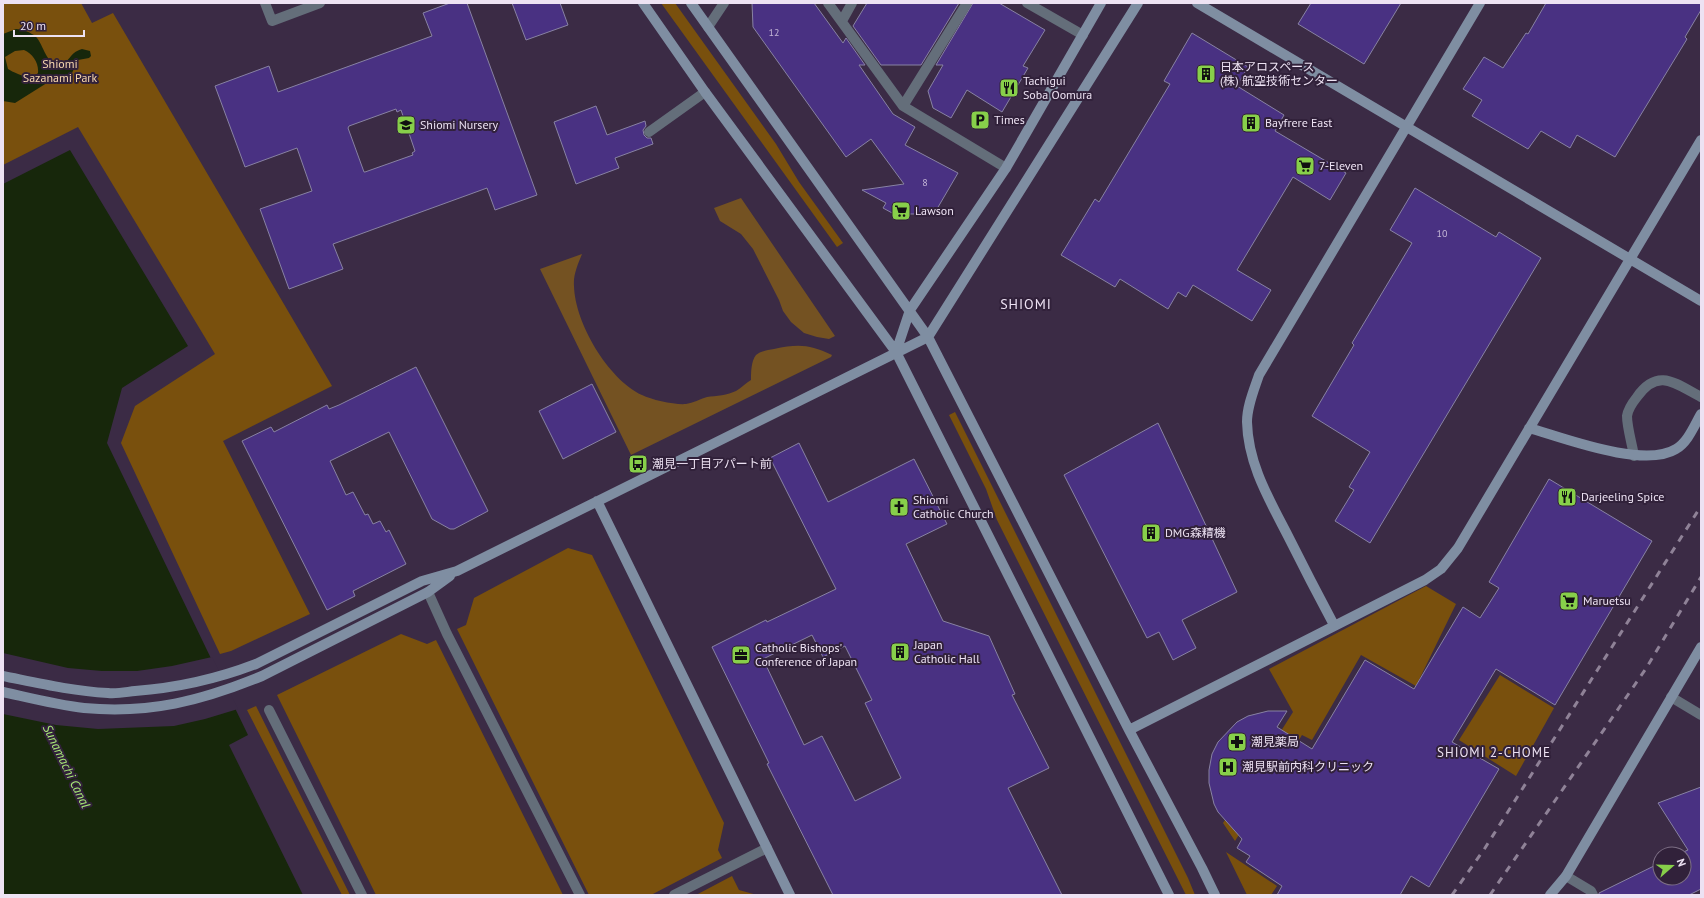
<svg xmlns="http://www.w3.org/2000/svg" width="1704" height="898" viewBox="0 0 1704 898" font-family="'PT Sans','Noto Sans JP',sans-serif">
	<rect width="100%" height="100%" fill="#3b2b45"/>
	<!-- green -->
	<path fill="#79500d" d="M3 3H81L92 23 113 13 332 386 223 441 310 614 231 651 220 654 121 443 135 406 215 354 78 127 3 165Z
		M661 3H675L776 144 799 182 843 243 837 247Z
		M955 412 1188 878 1195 895H1186L997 520 986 489 949 415Z
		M568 548 592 555 724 823 718 850 722 858 651 895H589L457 629 466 625 474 598Z
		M1426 586 1456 604 1416 686 1361 655 1312 740 1302 735 1235 841 1223 823 1293 712 1269 669Z
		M401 634 427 644 436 640 563 895H376L277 695Z
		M1500 675 1554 708 1516 776 1459 740Z
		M256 706 350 895H342L247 710Z
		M1226 852 1277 886 1271 895H1247Z
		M732 876 739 890 757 895H696Z"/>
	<!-- forest -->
	<path fill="#745222" d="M741 198 835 336 829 339 817 337 804 333 791 322 783 311 779 300 753 249 741 234 720 221 714 208Z
		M582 254C578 264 573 275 574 286 575 323 608 379 642 395 652 400 675 405 686 404 693 403 700 399 707 397 716 396 728 395 736 391 741 388 746 383 751 380 751 373 751 361 756 355 761 351 768 350 774 349 798 344 809 344 832 355L831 357 631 455 540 269Z"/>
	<!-- water -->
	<path fill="#17270b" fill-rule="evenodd" d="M16 29C22 29 29 32 34 35 45 43 45 71 65 62 69 60 70 56 74 53 76 51 79 50 82 49L90 51 91 56 89 58 78 60 72 73 66 78 60 81H50L15 103 3 101V34ZM24 50C33 54 39 63 38 73 38 73 33 77 33 77 29 79 12 72 8 69L5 57 15 51Z
		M70 150 188 346 122 388 107 443 248 735 229 745 303 895H3V184Z"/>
	<!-- pier -->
	<path fill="#3b2b45" d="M3 653 68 668 102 671H137L172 666 212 657 238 709 205 719 174 726 98 729 56 725 3 714Z"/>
	<!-- building -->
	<path fill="#493182" stroke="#8882a3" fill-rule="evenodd" d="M450 3H467L537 195 495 210 487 188 333 244 343 269 289 289 260 209 312 191 297 148 245 167 215 86 269 66 278 92 432 36 423 13ZM396 109 397 112 401 110 415 151 412 153 413 155 365 172H364L348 128 349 126Z
		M512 3H560L568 25 526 40Z
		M752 3H814L843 43 846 38 865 65H859L893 114 915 127 905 145 958 173 934 214H894L883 208 886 203 862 190 904 184 871 139 846 157 753 27Z
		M867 3H959L921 65H881L853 26Z
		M973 3H999L1045 30 1023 66 1028 68 1002 112 967 90 951 118 933 108 928 91 943 65H936Z
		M1311 3H1401L1364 64 1298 24Z
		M1546 3H1701V10L1685 37 1687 39 1615 157 1577 135 1570 148 1541 131 1528 149 1472 116 1482 100 1463 89 1484 57 1503 68 1526 33 1528 34Z
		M1192 33 1248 67 1237 86 1284 115 1275 131 1346 173 1330 200 1293 177 1237 270 1271 290 1252 321 1193 285 1186 297 1178 292 1168 309 1120 279 1115 287 1061 255 1095 199 1099 202 1170 84 1164 81Z
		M596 106 607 135 645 121 646 126 643 130 644 135 647 138H651L653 144 615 158 619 168 576 184 554 122Z
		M1415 188 1496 237 1499 232 1541 258 1370 543 1335 521 1354 490 1349 487 1370 452 1312 416 1354 345 1352 343 1412 243 1390 230Z
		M416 367 488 511 454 529H450L432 519 389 432 330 461 346 495 353 492 365 515 368 514 373 524 380 521 386 532 389 530 406 564 353 591 355 596 327 610 242 441 271 427 274 432 327 405 329 409 339 405Z
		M592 384 616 432 563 459 539 411Z
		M1158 423 1237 592 1182 620 1196 648 1173 660 1159 632 1147 638 1064 475Z
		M799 443 828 502 914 459 947 524 906 544 943 621 989 636 1015 694 1012 695 1049 768 1008 788 1062 895H833L767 764 769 763 712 647 766 620 767 622 836 589 770 458ZM812 635 823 657 845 646 872 700 865 703 901 778 855 801 822 736 804 745 763 659Z
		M1549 479 1652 541 1555 705 1496 669 1452 742 1499 769 1429 887 1411 876 1400 895H1277L1282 886 1246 862 1250 856 1237 848 1242 839 1218 812 1214 804 1209 783V770L1212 754 1218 742 1237 722 1248 716 1268 711H1287L1277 727 1312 749 1365 660 1414 689 1463 607 1480 618 1499 588 1489 582Z
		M1701 787V889L1689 895H1599V893L1660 863V878H1684V854H1679L1688 850 1658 803Z"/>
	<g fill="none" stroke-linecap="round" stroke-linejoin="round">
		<!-- lane -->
		<path stroke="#646e7a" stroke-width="10" d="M265 3 272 21 320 3
			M649 132 705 92
			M1634 456C1632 444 1627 427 1627 416 1628 409 1633 402 1637 397 1658 367 1676 384 1701 397
			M428 592 447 634 580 895
			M1671 697 1701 715
			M269 710 362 895
			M1566 876 1591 891 1593 895
			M674 895 767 848"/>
		<!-- street -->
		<path stroke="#646e7a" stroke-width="10" d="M828 3 903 106 1006 168
			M1027 3 1083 35
			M842 21 852 3
			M708 27 724 3
			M903 106 967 3"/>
		<!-- secondary -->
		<path stroke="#7f8ea2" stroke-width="10" d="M643 3 705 92 896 352 1169 895
			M691 3 928 337 1129 730 1202 868 1215 895
			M1197 3 1701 301
			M896 352 910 310 1006 168 1101 3
			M1529 428C1564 438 1644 469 1676 449 1688 442 1694 426 1701 414
			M597 501 790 895
			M1334 625C1318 595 1303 566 1288 536 1269 499 1248 464 1247 422 1247 406 1254 390 1259 375L1480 3
			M3 676C38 683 72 691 108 693 117 694 126 692 135 691 177 688 217 679 256 664L422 581 457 571 928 337 1138 3
			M3 692C30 698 57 705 84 708 150 714 201 701 262 676L428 592 450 576
			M1129 730 1425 580 1441 569 1458 548 1701 140
			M1550 895 1566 876 1701 647"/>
		<!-- rail -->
		<path stroke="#8f8297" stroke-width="3" stroke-dasharray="7 7" stroke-linecap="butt" d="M1452 895 1485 848 1701 506
			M1490 895 1645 670 1701 577"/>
	</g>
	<!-- icons -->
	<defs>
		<symbol id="building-square" viewBox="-11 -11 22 22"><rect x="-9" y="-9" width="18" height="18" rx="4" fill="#87cf4a" stroke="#31213a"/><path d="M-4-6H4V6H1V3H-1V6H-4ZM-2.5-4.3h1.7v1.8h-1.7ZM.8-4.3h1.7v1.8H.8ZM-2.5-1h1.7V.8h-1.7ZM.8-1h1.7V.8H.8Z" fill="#111"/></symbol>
		<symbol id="restaurant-square" viewBox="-11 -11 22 22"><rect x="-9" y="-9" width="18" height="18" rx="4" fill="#87cf4a" stroke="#31213a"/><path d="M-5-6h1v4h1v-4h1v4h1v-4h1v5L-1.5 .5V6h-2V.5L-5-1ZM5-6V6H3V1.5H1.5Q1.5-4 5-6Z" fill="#111"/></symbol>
		<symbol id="parking-square" viewBox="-11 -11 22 22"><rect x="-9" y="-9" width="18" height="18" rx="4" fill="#87cf4a" stroke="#31213a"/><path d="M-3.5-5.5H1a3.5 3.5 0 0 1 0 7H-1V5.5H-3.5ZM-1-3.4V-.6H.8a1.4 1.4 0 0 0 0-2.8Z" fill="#111"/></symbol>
		<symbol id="school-square" viewBox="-11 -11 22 22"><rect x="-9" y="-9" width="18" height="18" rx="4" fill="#87cf4a" stroke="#31213a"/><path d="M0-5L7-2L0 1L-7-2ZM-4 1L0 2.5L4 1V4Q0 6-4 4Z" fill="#111"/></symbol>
		<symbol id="supermarket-square" viewBox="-11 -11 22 22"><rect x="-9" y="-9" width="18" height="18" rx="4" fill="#87cf4a" stroke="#31213a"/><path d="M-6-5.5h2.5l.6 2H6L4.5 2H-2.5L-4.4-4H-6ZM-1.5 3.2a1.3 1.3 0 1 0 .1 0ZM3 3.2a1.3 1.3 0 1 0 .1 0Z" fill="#111"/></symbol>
		<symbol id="bus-square" viewBox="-11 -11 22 22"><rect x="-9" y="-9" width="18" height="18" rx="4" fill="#87cf4a" stroke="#31213a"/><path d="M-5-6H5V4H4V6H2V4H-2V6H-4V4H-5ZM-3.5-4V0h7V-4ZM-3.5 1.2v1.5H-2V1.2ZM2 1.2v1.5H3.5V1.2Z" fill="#111"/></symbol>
		<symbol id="church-square" viewBox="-11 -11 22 22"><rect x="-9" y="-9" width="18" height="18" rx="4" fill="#87cf4a" stroke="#31213a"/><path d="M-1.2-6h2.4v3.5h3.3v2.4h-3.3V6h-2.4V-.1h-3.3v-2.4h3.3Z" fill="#111"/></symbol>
		<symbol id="office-square" viewBox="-11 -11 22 22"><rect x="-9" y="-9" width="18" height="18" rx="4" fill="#87cf4a" stroke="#31213a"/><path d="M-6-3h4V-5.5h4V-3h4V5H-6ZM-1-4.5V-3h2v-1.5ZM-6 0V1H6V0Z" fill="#111"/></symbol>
		<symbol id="pharmacy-square" viewBox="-11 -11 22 22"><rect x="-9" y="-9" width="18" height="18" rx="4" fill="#87cf4a" stroke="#31213a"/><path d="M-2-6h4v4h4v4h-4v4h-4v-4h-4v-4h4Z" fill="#111"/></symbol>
		<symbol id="hospital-square" viewBox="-11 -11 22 22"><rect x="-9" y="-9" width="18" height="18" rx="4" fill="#87cf4a" stroke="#31213a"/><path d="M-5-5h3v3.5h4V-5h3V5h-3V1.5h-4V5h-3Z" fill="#111"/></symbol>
	</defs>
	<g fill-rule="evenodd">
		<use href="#building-square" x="1195" y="63" width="22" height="22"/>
		<use href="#restaurant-square" x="998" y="77" width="22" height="22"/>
		<use href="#parking-square" x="969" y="109" width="22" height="22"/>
		<use href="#building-square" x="1240" y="112" width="22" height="22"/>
		<use href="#school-square" x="395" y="114" width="22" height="22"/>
		<use href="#supermarket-square" x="1294" y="155" width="22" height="22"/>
		<use href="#supermarket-square" x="890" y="200" width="22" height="22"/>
		<use href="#bus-square" x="627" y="453" width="22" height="22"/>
		<use href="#restaurant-square" x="1556" y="486" width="22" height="22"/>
		<use href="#church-square" x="888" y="496" width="22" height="22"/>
		<use href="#building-square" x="1140" y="522" width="22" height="22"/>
		<use href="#supermarket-square" x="1558" y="590" width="22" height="22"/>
		<use href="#building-square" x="889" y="641" width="22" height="22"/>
		<use href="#office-square" x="730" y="644" width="22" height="22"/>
		<use href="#pharmacy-square" x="1226" y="731" width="22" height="22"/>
		<use href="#hospital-square" x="1217" y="756" width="22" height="22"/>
	</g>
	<g text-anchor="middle" stroke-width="4" stroke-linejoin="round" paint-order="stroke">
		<!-- number labels -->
		<g font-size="10" fill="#c4b6d7">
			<text x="774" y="36">12</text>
			<text x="925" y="186">8</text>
			<text x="1442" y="237">10</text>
		</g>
		<!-- park labels -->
		<g font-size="12" fill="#f7d7ae" stroke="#31213a">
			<text x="60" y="68">Shiomi<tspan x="60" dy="14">Sazanami Park</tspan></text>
		</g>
		<!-- poi labels -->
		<g font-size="12" fill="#ede2f3" stroke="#31213a" text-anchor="start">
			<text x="1220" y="71">日本アロスペース<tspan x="1220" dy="14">(株) 航空技術センター</tspan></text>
			<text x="1023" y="85">Tachigui<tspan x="1023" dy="14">Soba Oomura</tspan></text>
			<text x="994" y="124">Times</text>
			<text x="1265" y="127">Bayfrere East</text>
			<text x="420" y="129">Shiomi Nursery</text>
			<text x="1319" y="170">7-Eleven</text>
			<text x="915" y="215">Lawson</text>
			<text x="652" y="468">潮見一丁目アパート前</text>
			<text x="1581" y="501">Darjeeling Spice</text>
			<text x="913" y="504">Shiomi<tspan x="913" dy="14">Catholic Church</tspan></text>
			<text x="1165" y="537">DMG森精機</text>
			<text x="1583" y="605">Maruetsu</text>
			<text x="914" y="649">Japan<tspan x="914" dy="14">Catholic Hall</tspan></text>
			<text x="755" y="652">Catholic Bishops'<tspan x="755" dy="14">Conference of Japan</tspan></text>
			<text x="1251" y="746">潮見薬局</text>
			<text x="1242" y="771">潮見駅前内科クリニック</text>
		</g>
		<!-- neighbourhood labels -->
		<g font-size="13" letter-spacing="1" fill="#ede2f3" stroke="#31213a">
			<text x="1494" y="757">SHIOMI 2-CHOME</text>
		</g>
		<!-- water labels -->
		<g font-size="13" font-style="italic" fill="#a7e876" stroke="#31213a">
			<text transform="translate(67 766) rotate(64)" y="5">Sunamachi Canal</text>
		</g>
		<!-- quarter labels -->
		<g font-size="14" letter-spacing="1" fill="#ede2f3" stroke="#31213a">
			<text x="1026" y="309">SHIOMI</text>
		</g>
	</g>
	<!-- border -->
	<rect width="1704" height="898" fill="none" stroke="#ede2f3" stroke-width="8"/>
	<!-- north arrow -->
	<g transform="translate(1672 866) rotate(70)"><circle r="19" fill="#31213a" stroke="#7c6e84"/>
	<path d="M0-3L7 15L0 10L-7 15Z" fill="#87cf4a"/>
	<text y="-6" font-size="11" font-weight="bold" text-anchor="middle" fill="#ede2f3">N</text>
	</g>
	<!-- scale -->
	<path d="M14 30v6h70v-6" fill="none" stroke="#ede2f3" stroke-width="2"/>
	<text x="20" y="30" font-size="12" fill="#ede2f3" stroke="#31213a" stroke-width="3" paint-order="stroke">20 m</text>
</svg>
